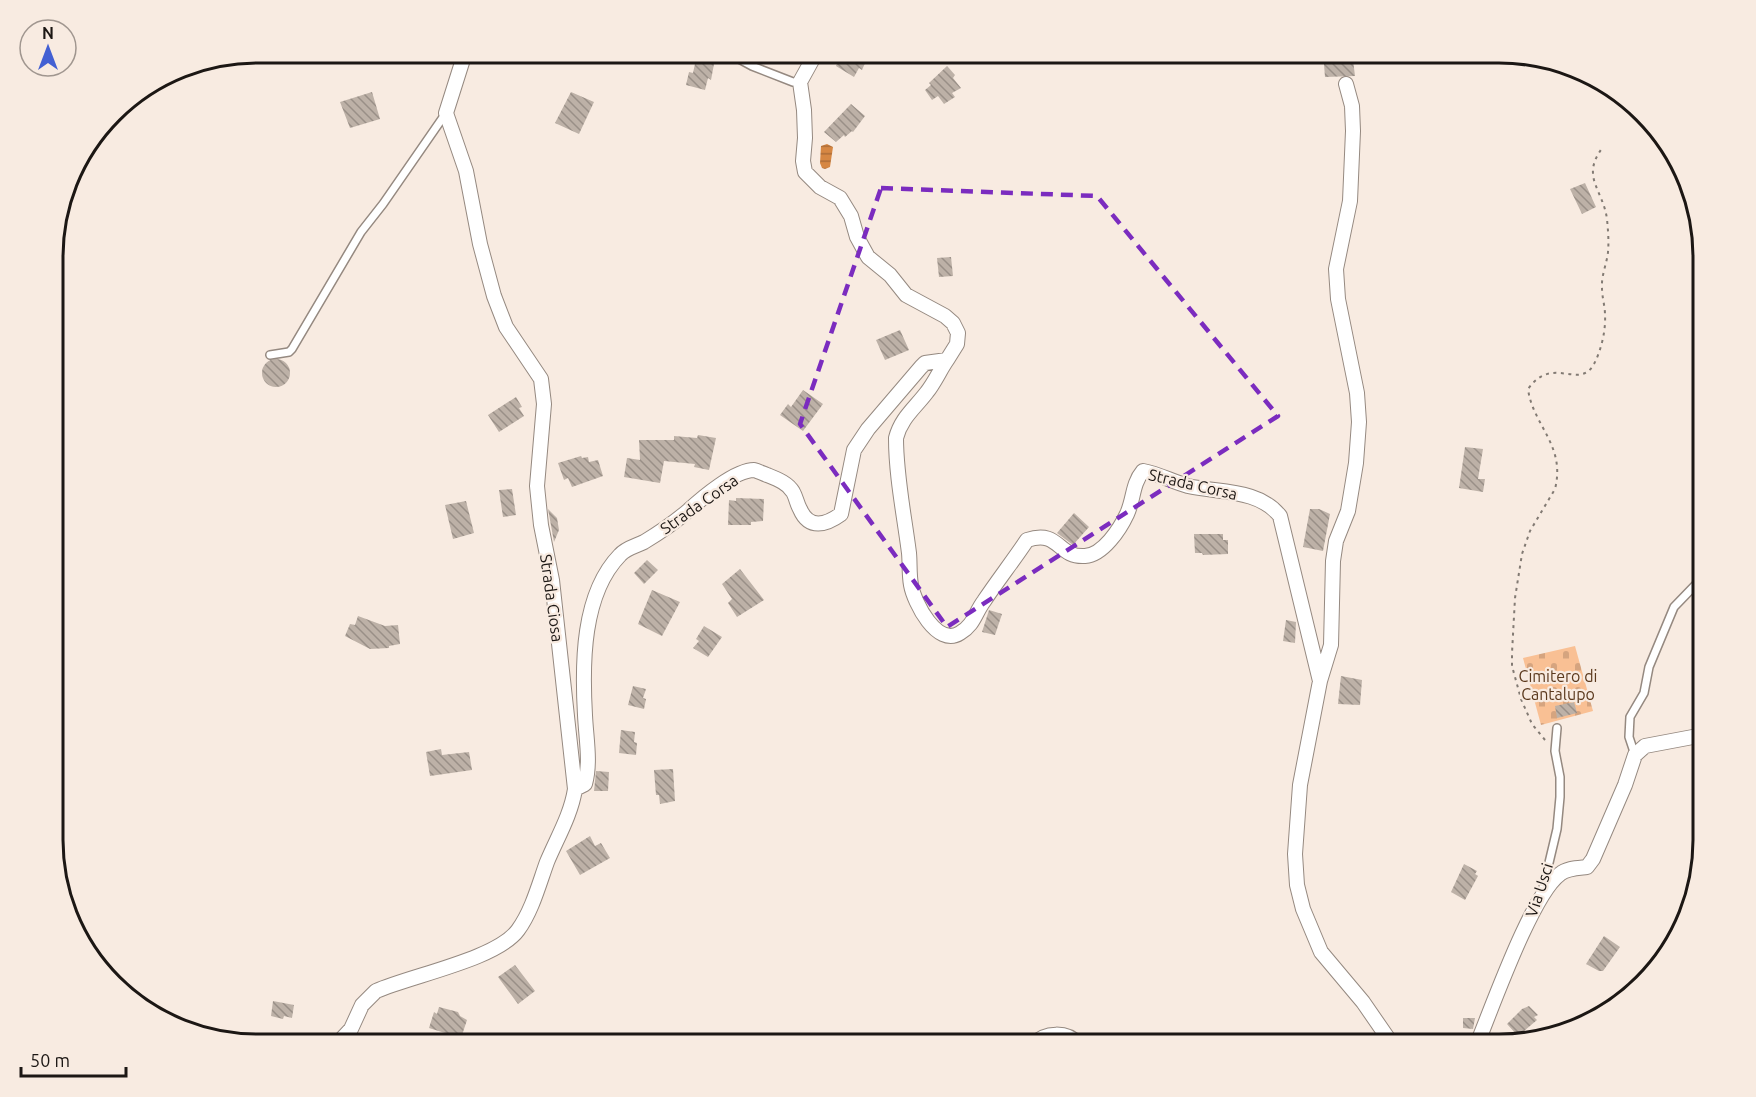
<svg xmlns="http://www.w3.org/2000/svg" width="1756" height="1097" viewBox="0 0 1756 1097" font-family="Ubuntu,sans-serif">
	<defs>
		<pattern id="cemetery-stones" width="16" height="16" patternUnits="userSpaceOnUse" patternTransform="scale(1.5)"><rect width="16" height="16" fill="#f9c094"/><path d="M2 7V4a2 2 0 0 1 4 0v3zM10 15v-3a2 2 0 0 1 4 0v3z" fill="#d5a47f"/></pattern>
		<pattern id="water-rules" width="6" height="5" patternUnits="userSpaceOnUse" patternTransform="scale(1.5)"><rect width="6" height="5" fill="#d68743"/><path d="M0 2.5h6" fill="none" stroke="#ad6d37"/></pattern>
		<pattern id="building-back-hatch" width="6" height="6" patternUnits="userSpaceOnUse" patternTransform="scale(1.5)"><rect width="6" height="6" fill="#bdb1a7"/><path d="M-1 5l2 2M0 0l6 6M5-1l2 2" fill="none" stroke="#998f87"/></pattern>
	</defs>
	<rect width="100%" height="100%" fill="#f8ebe1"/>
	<!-- cemetery -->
	<path fill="url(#cemetery-stones)" d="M1575 646 1593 711 1541 725 1523 658Z"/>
	<!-- water -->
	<path fill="url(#water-rules)" d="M827 144 833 147 830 167 825 169 822 168 820 163 821 146Z"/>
	<!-- building -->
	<path fill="url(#building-back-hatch)" d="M841 52H870L862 70 859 68 854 77 836 66Z
		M1323 52H1352L1355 76 1325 77Z
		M696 59 714 64 711 80 708 78 705 90 686 85 689 72 693 73Z
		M947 66 955 75 953 78 961 88 952 93 955 97 944 104 938 96 932 100 925 90 931 85 929 83Z
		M372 92 380 119 350 128 340 102Z
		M571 92 594 102 579 134 555 123Z
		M851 104 865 116 853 132 852 131 845 137 844 135 836 142 824 132Z
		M1585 183 1596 207 1582 214 1570 189Z
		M951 257 953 276 939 277 937 258Z
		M900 330 909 350 885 360 876 340Z
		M262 373a14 14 0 1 1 28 0a14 14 0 1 1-28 0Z
		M803 390 823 404 803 431 780 415 788 404 791 407Z
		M516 397 522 407 519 408 524 416 499 432 488 415Z
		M698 435 716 438 709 470 694 467 695 464 664 461 660 483 624 477 627 458 640 460 639 440H674V436L697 438Z
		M1465 447 1483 449 1478 479H1485L1483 492 1459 488Z
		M581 456 582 458 588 457 589 462 598 460 603 476 572 487 568 478 564 480 558 463Z
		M512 489 516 515 503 517 499 490Z
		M736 498 764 499 763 521 751 522V525H728L729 500 736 501Z
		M466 501 474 533 453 539 445 505Z
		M548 509 557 518 559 530 554 542Z
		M1310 509H1319L1330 514 1323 551 1303 547Z
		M1074 513 1089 527 1073 545 1057 533Z
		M1194 534H1223V540H1228V554L1203 555 1202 553H1195Z
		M647 560 658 570 644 584 634 573Z
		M740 569 764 600 737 617 728 603 732 599 722 584Z
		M652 590 680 602 662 636 638 624Z
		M989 610 1002 614 995 635 982 632Z
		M358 616 385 626 398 625 400 644 389 646V648L370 649 345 636 350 624 355 625Z
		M1286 620 1296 622 1295 643 1283 641Z
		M704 626 722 637 708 657 693 648 699 641 696 639Z
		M1341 676 1362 680 1360 705 1338 704Z
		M633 686 646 689 643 698 646 699 644 709 628 705Z
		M1574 702 1577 713 1557 718 1555 706Z
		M621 730 635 732 634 742 637 743 636 755 619 753Z
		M441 749 442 755 469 752 472 770 430 776 426 752Z
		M673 769 675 801 660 804 659 795H656L654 770Z
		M596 771 609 772 608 791H594Z
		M590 836 595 846 601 843 610 858 580 875 566 851Z
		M1464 864 1477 871 1475 874 1478 876 1465 900 1451 892Z
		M1604 936 1620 947 1603 971H1599L1586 964Z
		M515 965 535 991 518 1004 498 977Z
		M273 1001 294 1005 292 1018 284 1016 283 1019 271 1016Z
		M1529 1006 1538 1015 1534 1017 1537 1020 1518 1036 1507 1024 1522 1009Z
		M439 1007 458 1012 460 1016 467 1020 461 1038 429 1028 434 1012 437 1014Z
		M1463 1018H1475L1473 1029 1463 1028Z"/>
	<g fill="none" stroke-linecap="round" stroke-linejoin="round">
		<defs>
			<path id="service" d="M728 53 752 66 793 82H800
				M270 355 289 352 292 349 361 232 383 204 446 113
				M1635 755 1629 737 1630 717 1644 693 1649 667 1674 607 1703 577
				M1543 888 1557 829 1560 797V777L1555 751 1557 728"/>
			<path id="minor" d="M1346 84 1352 106 1353 131 1350 201 1336 269 1338 299 1357 393 1359 422 1356 463 1348 511 1336 541 1333 561 1331 645 1320 681 1300 785 1295 854 1297 885 1303 909 1321 952 1363 1002 1392 1044
				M947 360C940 370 935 382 927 392 915 408 901 418 896 438 896 476 904 514 909 553 910 563 909 574 911 585 914 602 937 648 960 633 974 625 975 613 984 601 998 580 1013 561 1027 540 1060 529 1057 558 1085 556 1103 555 1120 529 1127 514 1134 499 1132 484 1143 471 1159 474 1173 482 1188 486 1219 493 1259 489 1280 516L1320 681
				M575 789 585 784C591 762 586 738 585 715 582 664 582 594 620 555 626 548 636 546 644 542 659 533 675 522 689 510 702 498 735 470 754 470 758 471 764 474 767 475 777 479 788 483 793 492 796 497 797 504 800 509 809 530 826 525 841 514L854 450 868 429 921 367 925 363 947 360 957 344 958 333 953 323 945 316 906 295 890 275 868 257 857 237 851 216 840 198 820 187 805 172 803 161 805 138 804 110 800 82 816 53
				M337 1044 351 1029 362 1005 376 991C413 975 497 959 518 930 532 911 539 884 547 862 557 838 571 815 575 789L552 580 541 525 537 486 544 404 541 379 506 327 494 296 480 244 466 171 446 113 465 53
				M1034 1044C1045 1032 1067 1031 1078 1044
				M1477 1044C1492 1008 1532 894 1560 874 1567 868 1578 868 1587 867L1593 859 1625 785 1635 755 1645 746 1698 736 1703 733"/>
		</defs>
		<!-- service casing -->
		<use href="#service" stroke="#958980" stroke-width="10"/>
		<!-- minor casing -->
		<use href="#minor" stroke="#958980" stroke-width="16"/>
		<!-- path -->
		<path stroke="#827a73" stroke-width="2" stroke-dasharray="3 4.5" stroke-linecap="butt" d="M1545 740 1532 724 1521 699 1512 666V653L1515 598 1522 554 1530 531 1555 489C1566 445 1533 426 1528 389 1553 354 1579 391 1594 364 1601 351 1606 330 1605 315 1605 306 1602 297 1602 288 1601 276 1607 263 1608 252 1609 241 1608 230 1607 219 1603 189 1580 177 1603 147"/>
		<!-- service -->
		<use href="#service" stroke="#fff" stroke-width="7"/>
		<!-- minor -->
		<use href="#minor" stroke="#fff" stroke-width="14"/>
	</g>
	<!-- marked area -->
	<path fill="none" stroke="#7b2cbf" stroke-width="4.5" stroke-dasharray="12 8" stroke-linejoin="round" d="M881 188 1097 196 1278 416 947 627 800 424Z"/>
	<g text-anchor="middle" stroke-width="4.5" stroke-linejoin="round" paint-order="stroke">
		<!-- street labels -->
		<g font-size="16" fill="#1c1714" stroke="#f8ebe1">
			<text transform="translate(1193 484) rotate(13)" y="6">Strada Corsa</text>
			<text transform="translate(699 504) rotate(-35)" y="6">Strada Corsa</text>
			<text transform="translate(552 598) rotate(82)" y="6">Strada Ciosa</text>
			<text transform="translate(1539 890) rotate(-72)" y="6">Via Usci</text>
		</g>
		<!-- park labels -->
		<g font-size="16" fill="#5b391d" stroke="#f8ebe1">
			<text x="1558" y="682">Cimitero di<tspan x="1558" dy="18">Cantalupo</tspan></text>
		</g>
	</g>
	<!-- crop -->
	<path d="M0 0H1756V1097H0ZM257 63H1499A194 194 0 0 1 1693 257V840A194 194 0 0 1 1499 1034H257A194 194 0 0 1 63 840V257A194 194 0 0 1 257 63Z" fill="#f8ebe1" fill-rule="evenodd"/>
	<path fill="none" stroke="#1c1714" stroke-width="3" d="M257 63H1499A194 194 0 0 1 1693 257V840A194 194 0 0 1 1499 1034H257A194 194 0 0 1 63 840V257A194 194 0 0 1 257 63Z"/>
	<!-- north arrow -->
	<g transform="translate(48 48)"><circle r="28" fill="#f8ebe1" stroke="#a0968f" stroke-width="1.5"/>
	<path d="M0-4.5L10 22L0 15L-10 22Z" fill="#4360d3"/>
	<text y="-9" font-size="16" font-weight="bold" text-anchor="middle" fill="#1c1714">N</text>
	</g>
	<!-- scale -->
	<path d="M21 1067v9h105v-9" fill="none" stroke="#1c1714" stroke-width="3"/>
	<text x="30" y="1067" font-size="18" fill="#1c1714" stroke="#f8ebe1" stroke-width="4.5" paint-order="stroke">50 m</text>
</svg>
